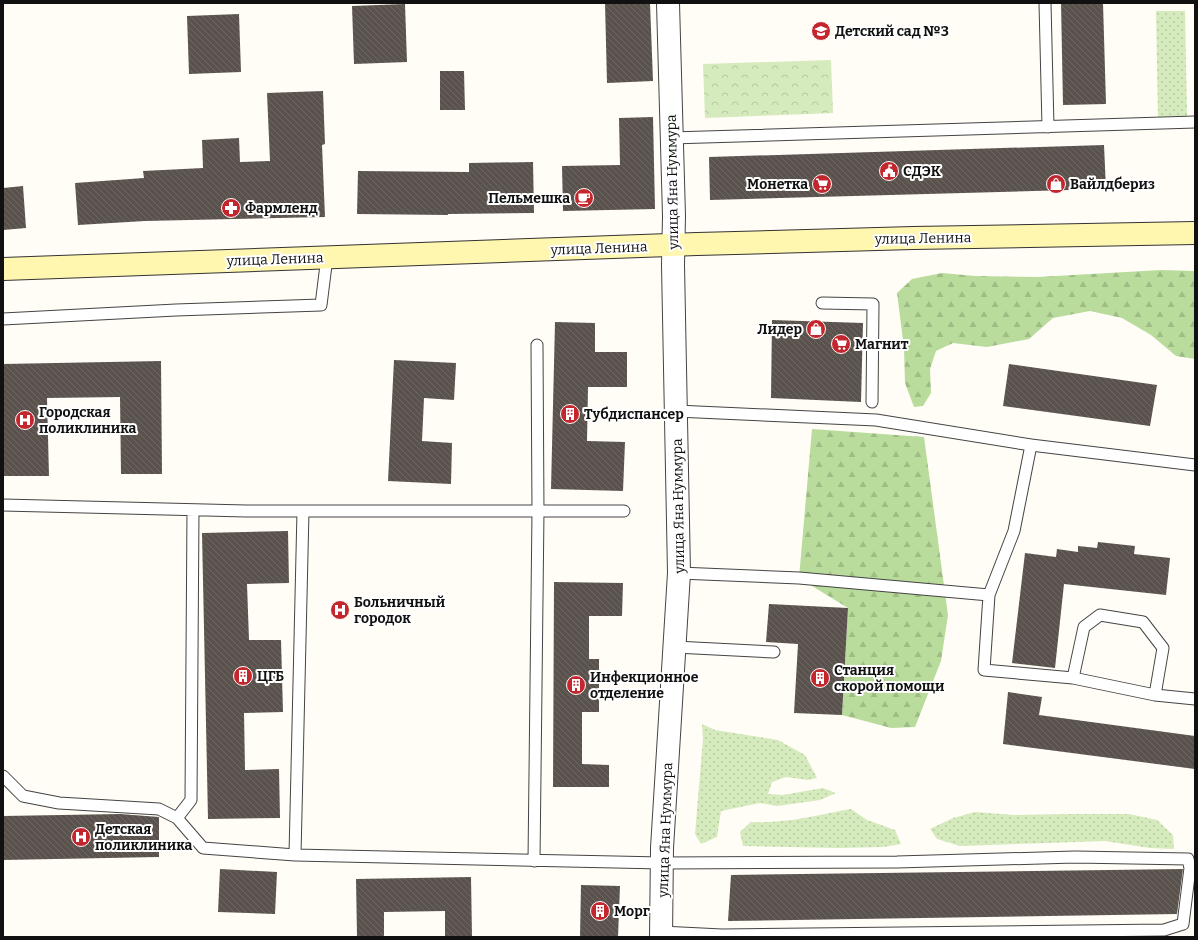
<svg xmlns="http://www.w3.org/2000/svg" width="1198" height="940" viewBox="0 0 1198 940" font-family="Bitter,serif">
	<defs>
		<pattern id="grass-dots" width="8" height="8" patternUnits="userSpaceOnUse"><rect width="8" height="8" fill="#d5ebbd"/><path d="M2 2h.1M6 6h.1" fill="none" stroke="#b6c8a1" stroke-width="1.8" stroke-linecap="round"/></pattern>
		<pattern id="forest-firs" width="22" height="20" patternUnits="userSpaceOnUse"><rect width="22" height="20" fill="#b9dc9c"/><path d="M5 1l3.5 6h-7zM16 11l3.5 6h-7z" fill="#9ebc85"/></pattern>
		<pattern id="park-crowns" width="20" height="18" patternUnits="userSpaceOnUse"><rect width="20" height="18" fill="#d5ebbd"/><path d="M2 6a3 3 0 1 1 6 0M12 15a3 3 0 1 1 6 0" fill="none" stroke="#b6c8a1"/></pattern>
		<pattern id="building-back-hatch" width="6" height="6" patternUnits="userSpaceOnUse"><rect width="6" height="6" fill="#5a524d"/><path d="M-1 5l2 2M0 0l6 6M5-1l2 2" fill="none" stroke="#6d6662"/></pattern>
	</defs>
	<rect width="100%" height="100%" fill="#fffdf5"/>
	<!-- grass -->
	<path fill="url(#grass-dots)" d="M1156 11H1185L1187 116 1158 117Z
		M702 724 715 730 778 740 805 755 817 778 808 780 786 777 772 782 768 794 783 795 823 788 836 793 820 800 777 806 760 803 721 811 717 837 701 844 695 834 703 739Z
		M851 809 867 820 895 830 901 844 883 847 840 848 743 846 740 832 751 822C785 824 818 815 851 809Z
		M975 812 1014 815 1072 814H1129L1157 820 1173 835 1174 849 1150 848 1105 841 960 846 937 839 930 829 953 818Z"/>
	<!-- forest -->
	<path fill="url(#forest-firs)" d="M1161 270 1195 271V359L1176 356 1151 335 1122 318 1090 311 1053 318 1029 339 987 347 953 343 936 351 930 369 931 393 923 406 914 407 905 383 904 348 897 293 912 279 942 273 975 276 1038 277Z
		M812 429 924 437 948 615 941 661 915 727 891 728 842 715 848 608 799 578Z"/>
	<!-- park -->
	<path fill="url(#park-crowns)" d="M831 60 833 113 705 118 703 64Z"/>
	<!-- building -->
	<path fill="url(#building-back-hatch)" d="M605 3H650L653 81 607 83Z
		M1061 3H1103L1106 104 1063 105Z
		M405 4 407 62 354 64 352 6Z
		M239 14 241 72 189 74 187 16Z
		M440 71H464L465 110H440Z
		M323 91 325 144 322 145 325 217 145 221 78 225 75 183 144 178 143 171 203 168 202 140 239 138 240 162 270 161 267 93Z
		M653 117 655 209 563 211 562 166 620 165 619 118Z
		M1104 145 1106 189 710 200 709 157Z
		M533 162 534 213 448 214V215L357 214 358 171 469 172V163Z
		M23 186 26 228 3 230V188Z
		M772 320 863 323 861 402 771 398Z
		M555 322 595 323V352H627V387H588L587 441 625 442 623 491 551 489Z
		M394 360 456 363 454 400 424 398 422 441 452 443 451 484 388 481Z
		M161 361 162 474H121L120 397 47 398 49 476H3V364Z
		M1009 364 1157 385 1150 426 1003 406Z
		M288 531 289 583 247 584 249 640H281L283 712 244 713 245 770 279 769 280 818 208 819 202 533Z
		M1098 542 1135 546 1134 554 1170 558 1166 595 1064 584 1055 668 1012 663 1025 553 1056 557 1057 549 1078 552V546L1097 548Z
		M554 582 623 583 622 616H589V659H599V712H582V764L609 765V787H553Z
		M769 604 848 608 842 715 794 713 798 644 766 642Z
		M1008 692 1042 697 1039 715 1195 736V769L1003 744Z
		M120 814 159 817V857L3 860V816Z
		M220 869 277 872 275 914 218 912Z
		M1183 869 1177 914 728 921 731 875Z
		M471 877 472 937H445V911L384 912V937H357L356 879Z
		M581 885 620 886 618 937H580Z"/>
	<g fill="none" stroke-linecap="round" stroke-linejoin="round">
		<defs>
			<path id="service" d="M1045 3 1048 127
				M671 138 1195 122
				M822 303 873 304 872 402
				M3 319 176 310 321 305 327 257
				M676 411 876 420 1031 445 1195 465
				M3 505 246 511H624
				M679 573 799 578 989 595 1014 531 1031 445
				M989 595 984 670 1073 678 1155 695 1195 699
				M675 647 774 652
				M1073 678 1084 627 1100 615 1143 622 1163 648 1155 695
				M3 776 23 796 59 803 159 809 177 818 203 848 295 855 662 863 897 862 1075 857 1188 859 1190 868 1183 924 1164 930 722 935 661 932
				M177 818 191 800 193 510
				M295 855 303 511
				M534 861 538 511 537 345"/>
			<path id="minor" d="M661 937 662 848 679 573 673 265 674 216 668 3"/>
			<path id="secondary" d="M3 269 697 244 913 238 1195 233"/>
		</defs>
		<!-- service casing -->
		<use href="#service" stroke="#444" stroke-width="13"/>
		<!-- minor casing -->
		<use href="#minor" stroke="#444" stroke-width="24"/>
		<!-- secondary casing -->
		<use href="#secondary" stroke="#333" stroke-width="24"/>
		<!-- service -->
		<use href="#service" stroke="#fff" stroke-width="11"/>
		<!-- minor -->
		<use href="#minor" stroke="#fff" stroke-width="22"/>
		<!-- secondary -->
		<use href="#secondary" stroke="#fff6b0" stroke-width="22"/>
	</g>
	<!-- icons -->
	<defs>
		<symbol id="school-disc" viewBox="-11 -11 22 22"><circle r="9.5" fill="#c4262e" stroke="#fff"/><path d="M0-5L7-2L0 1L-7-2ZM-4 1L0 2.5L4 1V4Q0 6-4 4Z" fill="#fff"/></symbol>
		<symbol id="civic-disc" viewBox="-11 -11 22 22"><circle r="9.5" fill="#c4262e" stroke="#fff"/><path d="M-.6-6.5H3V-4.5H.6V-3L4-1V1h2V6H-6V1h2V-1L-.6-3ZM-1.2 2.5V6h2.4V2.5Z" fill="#fff"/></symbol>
		<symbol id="supermarket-disc" viewBox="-11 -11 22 22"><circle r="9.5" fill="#c4262e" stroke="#fff"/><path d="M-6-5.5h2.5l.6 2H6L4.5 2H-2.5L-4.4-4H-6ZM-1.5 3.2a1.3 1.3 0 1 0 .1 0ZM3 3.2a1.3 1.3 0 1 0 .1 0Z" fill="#fff"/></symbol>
		<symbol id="shop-disc" viewBox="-11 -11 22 22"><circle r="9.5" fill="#c4262e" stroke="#fff"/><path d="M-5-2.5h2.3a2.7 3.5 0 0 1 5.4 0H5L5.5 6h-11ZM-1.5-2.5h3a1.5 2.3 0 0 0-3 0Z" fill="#fff"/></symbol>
		<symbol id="cafe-disc" viewBox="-11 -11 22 22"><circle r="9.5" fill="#c4262e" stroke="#fff"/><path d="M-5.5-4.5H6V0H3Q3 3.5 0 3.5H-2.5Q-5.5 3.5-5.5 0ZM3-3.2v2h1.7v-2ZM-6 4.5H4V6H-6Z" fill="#fff"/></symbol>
		<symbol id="pharmacy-disc" viewBox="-11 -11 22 22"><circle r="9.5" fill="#c4262e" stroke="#fff"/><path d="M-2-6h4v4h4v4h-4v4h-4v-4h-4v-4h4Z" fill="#fff"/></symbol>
		<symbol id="building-disc" viewBox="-11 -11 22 22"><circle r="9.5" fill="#c4262e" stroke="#fff"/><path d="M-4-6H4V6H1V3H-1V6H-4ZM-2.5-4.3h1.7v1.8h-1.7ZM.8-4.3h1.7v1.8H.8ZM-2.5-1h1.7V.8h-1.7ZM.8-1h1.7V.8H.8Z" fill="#fff"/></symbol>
		<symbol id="hospital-disc" viewBox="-11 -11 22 22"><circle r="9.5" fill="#c4262e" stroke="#fff"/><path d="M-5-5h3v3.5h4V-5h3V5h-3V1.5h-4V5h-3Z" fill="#fff"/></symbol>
	</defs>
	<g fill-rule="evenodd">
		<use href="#school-disc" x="810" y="20" width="22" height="22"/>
		<use href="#civic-disc" x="878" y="160" width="22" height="22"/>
		<use href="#supermarket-disc" x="811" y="173" width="22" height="22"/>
		<use href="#shop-disc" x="1045" y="173" width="22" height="22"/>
		<use href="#cafe-disc" x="573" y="187" width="22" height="22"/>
		<use href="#pharmacy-disc" x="220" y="197" width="22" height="22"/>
		<use href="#shop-disc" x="805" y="318" width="22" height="22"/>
		<use href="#supermarket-disc" x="830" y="333" width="22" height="22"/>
		<use href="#building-disc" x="559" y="403" width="22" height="22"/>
		<use href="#hospital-disc" x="14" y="409" width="22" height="22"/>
		<use href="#hospital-disc" x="329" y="599" width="22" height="22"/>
		<use href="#building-disc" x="232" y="665" width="22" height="22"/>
		<use href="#building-disc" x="809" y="667" width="22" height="22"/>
		<use href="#building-disc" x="565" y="674" width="22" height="22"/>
		<use href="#hospital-disc" x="70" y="826" width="22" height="22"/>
		<use href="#building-disc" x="589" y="900" width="22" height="22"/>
	</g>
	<g text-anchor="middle" stroke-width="4" stroke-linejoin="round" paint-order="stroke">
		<!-- poi labels -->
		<g font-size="14" font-weight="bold" fill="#111" stroke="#fff" text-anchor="start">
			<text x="835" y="36">Детский сад №3</text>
			<text x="903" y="176">СДЭК</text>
			<text x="808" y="189" text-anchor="end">Монетка</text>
			<text x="1070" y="189">Вайлдбериз</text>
			<text x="570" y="203" text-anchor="end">Пельмешка</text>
			<text x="245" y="213">Фармленд</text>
			<text x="802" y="334" text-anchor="end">Лидер</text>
			<text x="855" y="349">Магнит</text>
			<text x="39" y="417">Городская<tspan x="39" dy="16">поликлиника</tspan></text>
			<text x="584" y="419">Тубдиспансер</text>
			<text x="354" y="607">Больничный<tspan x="354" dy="16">городок</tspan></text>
			<text x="834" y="675">Станция<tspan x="834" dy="16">скорой помощи</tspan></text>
			<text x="257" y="681">ЦГБ</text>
			<text x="590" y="682">Инфекционное<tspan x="590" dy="16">отделение</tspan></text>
			<text x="95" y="834">Детская<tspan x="95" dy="16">поликлиника</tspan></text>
			<text x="614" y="916">Морг</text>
		</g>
		<!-- street labels -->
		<g font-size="14" fill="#111" stroke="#fff">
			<text transform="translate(672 182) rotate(-91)" y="5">улица Яна Нуммура</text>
			<text transform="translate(923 238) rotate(-1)" y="5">улица Ленина</text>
			<text transform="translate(599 248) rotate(-2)" y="5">улица Ленина</text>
			<text transform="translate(275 259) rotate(-2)" y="5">улица Ленина</text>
			<text transform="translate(678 506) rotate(-91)" y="5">улица Яна Нуммура</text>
			<text transform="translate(665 830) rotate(-88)" y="5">улица Яна Нуммура</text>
		</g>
	</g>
	<!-- border -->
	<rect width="1198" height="940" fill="none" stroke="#111111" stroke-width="8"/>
</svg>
